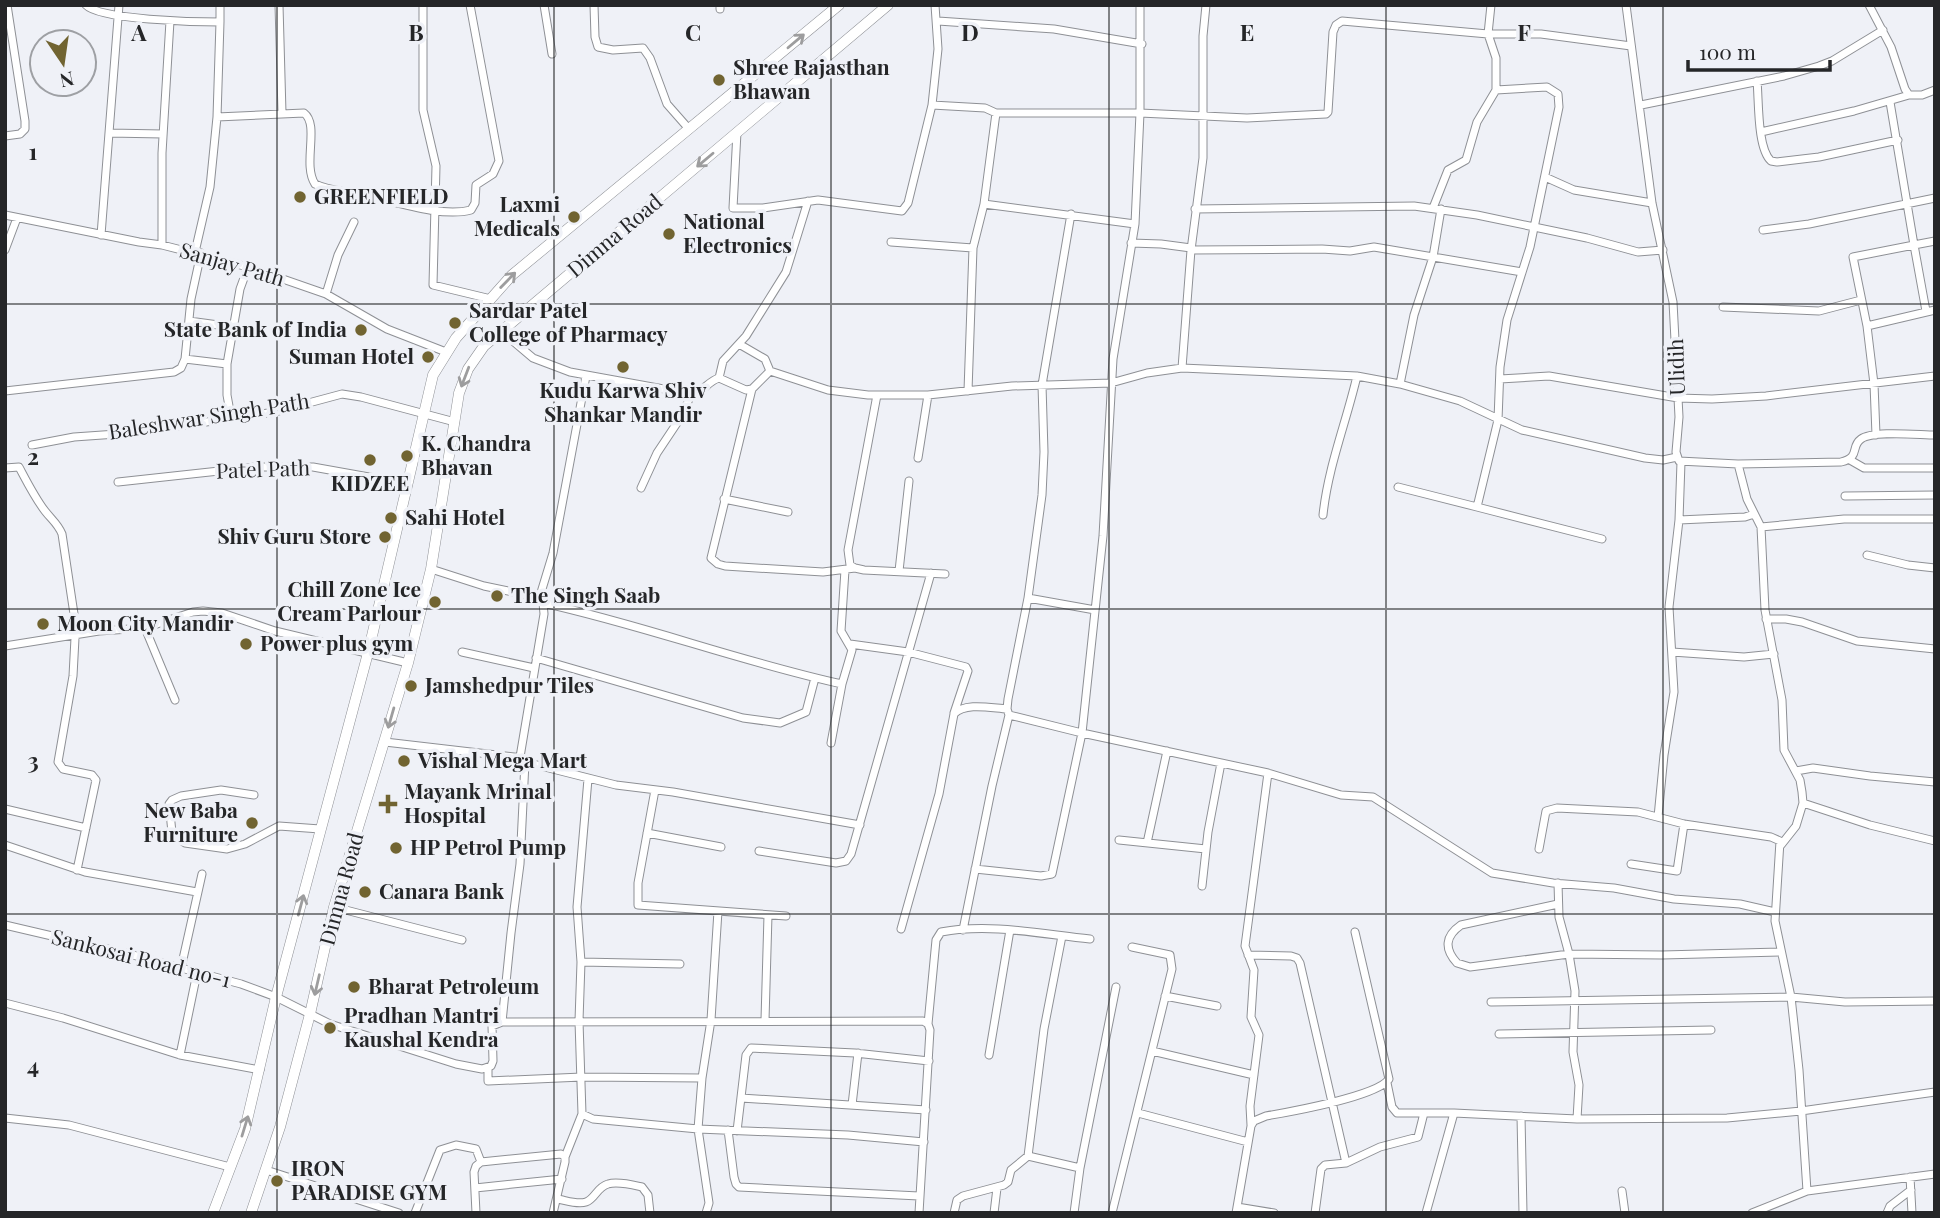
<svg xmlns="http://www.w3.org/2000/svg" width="1940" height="1218" viewBox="0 0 1940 1218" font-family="'Playfair Display',serif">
	<rect width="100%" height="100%" fill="#eff1f7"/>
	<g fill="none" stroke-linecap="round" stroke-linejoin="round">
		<defs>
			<path id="minor" d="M86 5C100 20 196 22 220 22L217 117 210 187 195 252
				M220 5V22
				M279 5 282 113
				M423 5V110L436 166 433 285 491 299
				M544 5 552 54
				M594 5 595 37 598 47 613 50 643 48 650 58 667 104 689 129
				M720 5V9
				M935 5 938 49 932 105 985 108 996 113
				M1140 5V113L1247 118 1326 114 1328 112 1333 32 1336 25 1342 21 1488 34H1541L1631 46
				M1206 5 1203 36V158L1191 250 1182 368 1357 376 1400 384 1460 401 1522 430 1645 458 1663 460 1677 457
				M1626 5 1652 203 1673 302 1679 417 1676 452 1679 461 1738 464 1841 462C1861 457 1850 447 1861 439 1873 430 1919 435 1935 435
				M1869 5 1891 47 1905 89 1909 95H1922L1935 90
				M938 21 1054 29 1142 44
				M1757 81C1759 101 1757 148 1771 161L1777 162 1819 157 1898 140
				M1890 102 1914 245 1935 241
				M1641 105 1784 76 1819 66 1832 61 1883 30
				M217 117 304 113C320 125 302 164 315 184 329 191 346 191 363 195 393 201 441 218 471 210L475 203 476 185 493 174 499 161 470 5
				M737 132 733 208H763L818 200 902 211 908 203 932 105
				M1761 132 1854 111 1909 95
				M109 133 163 134
				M5 136 20 134 25 129V121L7 5
				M1545 177 1574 190 1652 203
				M984 204 1135 224
				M1433 208 1448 170 1466 160 1477 122 1496 90V58L1488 34 1491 5
				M1195 209 1414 206 1477 215 1587 238 1638 252 1663 250
				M1071 214 1042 385 1044 452 1042 495 1028 598 1095 610
				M5 215 139 242 162 245 248 267 326 294 387 329 446 352
				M1763 230 1809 224 1935 198
				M101 235 119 5
				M891 242 973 248 984 204 996 113H1140L1135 224 1113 359 1103 536 1082 733 1268 773 1341 795 1373 797 1492 873 1553 883 1614 888 1674 899 1740 904 1775 912
				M1131 243 1161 244 1191 248
				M162 245V153L170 21
				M5 250 17 218
				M1191 250 1322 249 1350 251 1374 247 1522 272
				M326 294 338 255 354 222
				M1723 307 1819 311 1861 300
				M189 321 233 327
				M1867 326 1935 310
				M501 331 533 358 570 372 691 394C703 393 708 381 719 378L746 390 752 389 770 371 828 390 868 395H928L1012 386 1111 383 1147 373 1182 368
				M739 344 765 359 770 371
				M185 359 227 364V395L231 417
				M227 364 240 289 248 267
				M719 378 723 361 746 336 786 272 808 201
				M1500 379 1549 376 1678 398 1712 399 1766 396 1935 376
				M1400 384 1414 315 1433 257 1441 209
				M752 389 711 558 718 564 725 566 823 572 855 568
				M5 391 174 372 181 368 185 359 191 299 201 253
				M968 391 973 248
				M877 395 848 550 850 565 855 568 864 570 945 574
				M1876 435 1874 384 1867 326 1853 257 1914 245 1926 311
				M32 445 74 437 131 433 275 412 342 394 361 397 455 422
				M918 458 928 395
				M1850 460 1864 468H1935
				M1738 464 1747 499 1761 527 1765 610 1782 700 1784 750 1800 780 1802 792 1803 803 1796 826 1781 845
				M5 468 19 467C27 482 35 498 45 511 52 520 58 524 62 534L77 634 75 638 73 676 58 762 63 769 92 775 96 780 77 870
				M118 482 256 467H313L408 484
				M1398 487 1477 507 1498 420 1500 367 1507 320 1530 247 1559 107 1558 94 1547 87 1496 90
				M641 488 657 453 683 414 691 394
				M1845 496 1935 495
				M724 499 788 512
				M1477 507 1602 539
				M1323 515C1328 467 1346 423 1357 376
				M1679 520 1745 517 1754 514
				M1761 527 1844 519H1935
				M1867 555 1908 565 1935 568
				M431 569 484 586 532 596 543 603 544 614 520 757
				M899 571 909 481
				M539 599 553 553 586 376
				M543 603C644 625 741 662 842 684
				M1766 619H1786L1802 622 1857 641 1935 649
				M145 628 175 700
				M850 644 908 652 966 667 968 671 954 713
				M5 646 99 631 145 628 193 612 203 611 222 613 275 631 408 663
				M462 652 534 668
				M1672 652 1744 657 1774 654
				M536 658 743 718 780 723 806 712 815 678
				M385 742 523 758 525 762 520 864 511 933 502 1022
				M831 743 842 684 852 650 841 631 845 570
				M525 762 616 785 673 792 860 825
				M1796 771 1813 768 1870 776 1935 782
				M588 779 577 907 581 962 579 1021 582 1114 593 1119 698 1129 848 1135 924 1142
				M655 790 638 883V905L786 916
				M254 795 221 790 181 796 172 800 169 804 172 832 175 837 185 843 227 849 245 844 279 826 320 829
				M1803 803 1870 825 1935 841
				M5 809 86 828
				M1658 817 1664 755 1674 692 1669 607 1679 520 1681 462
				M647 833 721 847
				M1119 840 1206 849
				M1147 843 1167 751
				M5 845 85 872 197 892
				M1539 849 1546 811 1557 808 1638 812 1684 824 1771 837 1780 841 1775 921 1791 997 1799 1070 1807 1191
				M759 851 836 863 846 861 851 854 931 573
				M1631 864 1677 871 1684 824
				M975 869 1041 876 1052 874 1082 733 1009 715 1007 709 1008 699 1028 598
				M1558 883 1559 917 1569 954 1575 991 1573 1052 1579 1085 1577 1119
				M1202 886 1208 832 1221 763
				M1558 904 1461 925C1445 936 1444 949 1457 963L1470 967 1569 954 1662 955 1780 952
				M334 907 462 940
				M5 925 129 954 241 984 276 997 330 1024 456 1064 482 1069 491 1066 493 1061 492 1026 502 1022 923 1021 928 1024 930 1030 919 1213
				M901 929 939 794 954 714C965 702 991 708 1007 709
				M963 930 992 786 1009 715
				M1248 955 1291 956 1297 958 1300 963 1346 1163
				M581 962 680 964
				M181 968 202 874
				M1165 996 1217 1006
				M1491 1002 1791 997 1845 1002 1935 1001
				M5 1003 63 1018 180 1055 260 1070
				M765 1020 768 915
				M928 1024 936 940 941 932C990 923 1041 934 1090 939
				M1499 1034 1711 1030
				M1152 1051 1254 1075
				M180 1055 197 973
				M989 1055 1010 930
				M488 1068V1081L582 1077 702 1078
				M1387 1083 1392 1107 1397 1113H1454L1577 1119 1727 1118 1801 1111 1935 1092
				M741 1098 926 1110
				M852 1105 858 1053
				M1138 1113 1248 1142
				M1521 1116 1523 1213
				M5 1118 69 1125 230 1167
				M1251 1125 1250 1106 1259 1035 1251 1017 1254 970 1245 946 1268 773
				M728 1130 734 1177 736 1184 739 1187 919 1196
				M737 1131 746 1055 751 1048 855 1053 929 1061
				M1028 1156 1080 1168
				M565 1157 582 1114
				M266 1170 399 1213
				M1910 1177 1912 1213
				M475 1188 562 1179
				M1622 1191 1625 1213
				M557 1199C565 1200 577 1205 586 1202 595 1199 597 1187 608 1184 618 1181 633 1185 642 1187L648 1195 650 1213
				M1237 1207 1274 1213
				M415 1213 440 1150 456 1145 476 1149 481 1162
				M476 1213 474 1172 476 1166 481 1162 561 1154 565 1157V1162L553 1213
				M706 1213 709 1203 698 1129 702 1078 711 1020 718 911
				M954 1213 957 1200 963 1196 1004 1185 1008 1182 1011 1170 1028 1156 1044 1029 1062 936
				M994 1213 997 1188
				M1074 1213 1080 1168 1116 987
				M1112 1213 1172 969 1170 955 1132 947
				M1236 1213 1251 1126 1254 1121 1266 1116C1289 1112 1378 1096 1389 1079L1355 932
				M1315 1213 1321 1169 1325 1165 1346 1163 1380 1147 1418 1137 1424 1113
				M1426 1213 1454 1113
				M1752 1213 1807 1191 1935 1174
				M1887 1213 1890 1206 1911 1190"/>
			<path id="tertiary" d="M213 1213 245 1129 276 997 368 653 433 375 456 338 512 275 839 5
				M251 1213 280 1127 310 1014 334 907 408 663 431 569 459 393 468 369 484 346 888 5"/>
		</defs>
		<!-- minor casing -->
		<use href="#minor" stroke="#8e9095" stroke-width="9"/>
		<!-- tertiary casing -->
		<use href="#tertiary" stroke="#8e9095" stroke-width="11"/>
		<!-- minor -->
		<use href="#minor" stroke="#fff" stroke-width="7"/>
		<!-- tertiary -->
		<use href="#tertiary" stroke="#fff" stroke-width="10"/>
	</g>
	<!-- one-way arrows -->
	<defs><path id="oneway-shaft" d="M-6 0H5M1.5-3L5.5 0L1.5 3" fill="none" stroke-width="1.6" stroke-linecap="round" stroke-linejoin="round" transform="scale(1.75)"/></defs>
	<g stroke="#9d9d9e">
		<use href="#oneway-shaft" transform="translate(796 41) rotate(-40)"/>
		<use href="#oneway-shaft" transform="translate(705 160) rotate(140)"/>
		<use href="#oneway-shaft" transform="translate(508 280) rotate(-46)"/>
		<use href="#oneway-shaft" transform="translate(465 377) rotate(111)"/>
		<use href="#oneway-shaft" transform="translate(391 718) rotate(106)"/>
		<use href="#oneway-shaft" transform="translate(301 905) rotate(-75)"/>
		<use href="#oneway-shaft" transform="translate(317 985) rotate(103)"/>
		<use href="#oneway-shaft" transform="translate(245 1126) rotate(-73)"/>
	</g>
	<!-- grid -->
	<path fill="none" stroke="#252628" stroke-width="2" stroke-opacity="0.55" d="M277 5V1213M554 5V1213M831 5V1213M1109 5V1213M1386 5V1213M1663 5V1213M5 304H1935M5 609H1935M5 914H1935"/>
	<!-- markers -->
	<g fill="#716431" stroke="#eff1f7" stroke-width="2.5">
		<circle cx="719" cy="80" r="7"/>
		<circle cx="300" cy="197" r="7"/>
		<circle cx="574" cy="217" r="7"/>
		<circle cx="669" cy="234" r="7"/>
		<circle cx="455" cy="323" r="7"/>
		<circle cx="361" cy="330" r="7"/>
		<circle cx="428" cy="357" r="7"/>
		<circle cx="623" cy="367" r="7"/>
		<circle cx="407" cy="456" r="7"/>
		<circle cx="370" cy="460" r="7"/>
		<circle cx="391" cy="518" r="7"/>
		<circle cx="385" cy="537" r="7"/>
		<circle cx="497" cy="596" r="7"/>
		<circle cx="435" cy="602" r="7"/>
		<circle cx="43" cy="624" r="7"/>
		<circle cx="246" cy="644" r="7"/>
		<circle cx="411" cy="686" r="7"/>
		<circle cx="404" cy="761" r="7"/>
		<path d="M384.5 793.5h7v7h7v7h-7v7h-7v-7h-7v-7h7z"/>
		<circle cx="252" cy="823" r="7"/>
		<circle cx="396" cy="848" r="7"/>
		<circle cx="365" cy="892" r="7"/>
		<circle cx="354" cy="987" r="7"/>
		<circle cx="330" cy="1028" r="7"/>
		<circle cx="277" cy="1181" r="7"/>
	</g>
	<g text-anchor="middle" stroke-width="7" stroke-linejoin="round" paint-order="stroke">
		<!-- poi labels -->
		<g font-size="21" font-weight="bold" fill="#252628" stroke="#eff1f7" text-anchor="start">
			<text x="733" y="75">Shree Rajasthan<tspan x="733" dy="24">Bhawan</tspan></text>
			<text x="314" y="204">GREENFIELD</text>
			<text x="560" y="212" text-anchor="end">Laxmi<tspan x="560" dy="24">Medicals</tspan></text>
			<text x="683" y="229">National<tspan x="683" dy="24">Electronics</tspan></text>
			<text x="469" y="318">Sardar Patel<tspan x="469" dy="24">College of Pharmacy</tspan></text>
			<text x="347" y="337" text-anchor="end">State Bank of India</text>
			<text x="414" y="364" text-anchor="end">Suman Hotel</text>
			<text x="623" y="398" text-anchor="middle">Kudu Karwa Shiv<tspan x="623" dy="24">Shankar Mandir</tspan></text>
			<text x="421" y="451">K. Chandra<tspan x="421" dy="24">Bhavan</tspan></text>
			<text x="370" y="491" text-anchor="middle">KIDZEE</text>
			<text x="405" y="525">Sahi Hotel</text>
			<text x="371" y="544" text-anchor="end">Shiv Guru Store</text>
			<text x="421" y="597" text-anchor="end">Chill Zone Ice<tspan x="421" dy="24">Cream Parlour</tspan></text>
			<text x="511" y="603">The Singh Saab</text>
			<text x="57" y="631">Moon City Mandir</text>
			<text x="260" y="651">Power plus gym</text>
			<text x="425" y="693">Jamshedpur Tiles</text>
			<text x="418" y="768">Vishal Mega Mart</text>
			<text x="404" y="799">Mayank Mrinal<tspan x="404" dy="24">Hospital</tspan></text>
			<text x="238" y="818" text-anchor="end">New Baba<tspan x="238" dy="24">Furniture</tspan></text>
			<text x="410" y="855">HP Petrol Pump</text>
			<text x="379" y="899">Canara Bank</text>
			<text x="368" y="994">Bharat Petroleum</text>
			<text x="344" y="1023">Pradhan Mantri<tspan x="344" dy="24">Kaushal Kendra</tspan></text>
			<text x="291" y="1176">IRON<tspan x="291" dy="24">PARADISE GYM</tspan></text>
		</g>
		<!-- street labels -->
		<g font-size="21" fill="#252628" stroke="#eff1f7">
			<text transform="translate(615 236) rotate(-40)" y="7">Dimna Road</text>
			<text transform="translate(232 265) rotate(16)" y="7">Sanjay Path</text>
			<text transform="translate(1677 367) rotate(-92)" y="7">Ulidih</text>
			<text transform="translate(209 417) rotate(-9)" y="7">Baleshwar Singh Path</text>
			<text transform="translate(263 470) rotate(-2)" y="7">Patel Path</text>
			<text transform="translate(342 889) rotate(-75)" y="7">Dimna Road</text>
			<text transform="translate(141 959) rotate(14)" y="7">Sankosai Road no-1</text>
		</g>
	</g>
	<g font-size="23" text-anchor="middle" font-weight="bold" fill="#252628" stroke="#eff1f7" stroke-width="7" stroke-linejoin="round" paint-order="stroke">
		<text x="139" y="41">A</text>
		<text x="416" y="41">B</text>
		<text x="693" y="41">C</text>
		<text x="970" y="41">D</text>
		<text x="1247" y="41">E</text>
		<text x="1524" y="41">F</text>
		<text x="33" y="160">1</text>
		<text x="33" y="465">2</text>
		<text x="33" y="769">3</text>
		<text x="33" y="1074">4</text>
	</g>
	<!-- border -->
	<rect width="1940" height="1218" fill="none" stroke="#252628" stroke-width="14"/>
	<!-- north arrow -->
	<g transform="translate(63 63) rotate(167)"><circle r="33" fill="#eff1f7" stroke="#9ea0a4" stroke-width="2"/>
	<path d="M0-5L12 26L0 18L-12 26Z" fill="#716431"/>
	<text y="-10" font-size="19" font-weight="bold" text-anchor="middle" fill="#252628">N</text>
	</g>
	<!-- scale -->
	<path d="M1688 60v10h142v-10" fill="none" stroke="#252628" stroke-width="3.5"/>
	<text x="1699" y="60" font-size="21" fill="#252628" stroke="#eff1f7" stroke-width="5" paint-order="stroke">100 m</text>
</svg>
